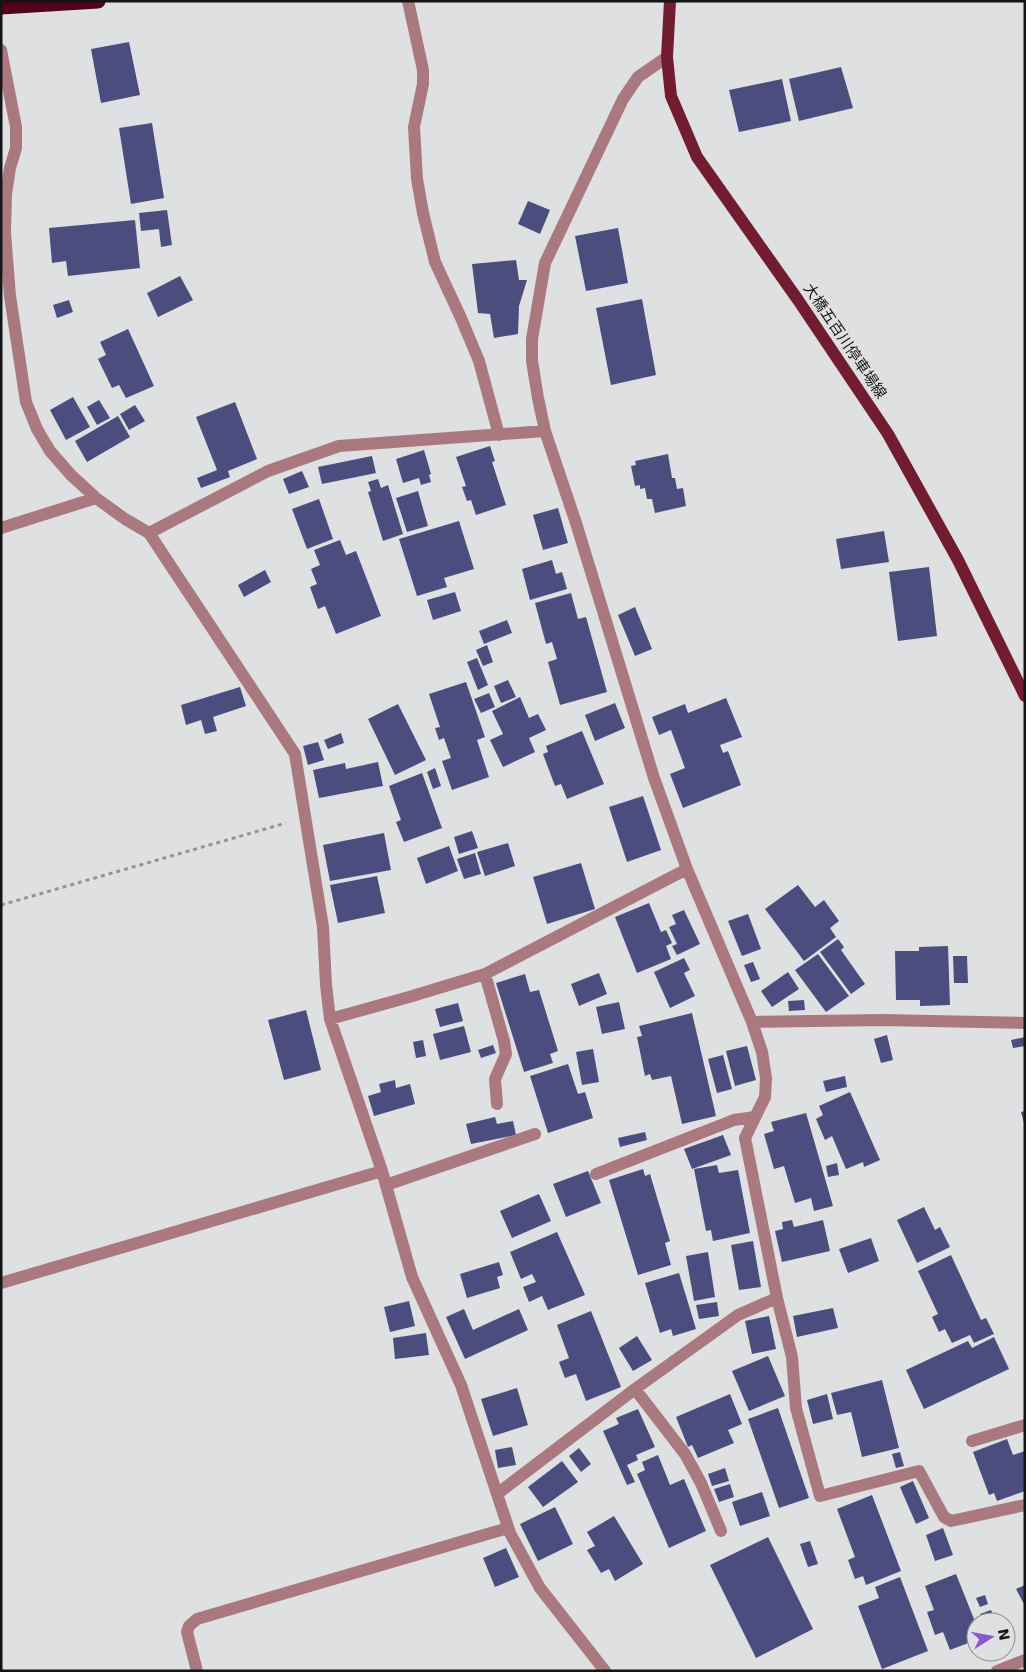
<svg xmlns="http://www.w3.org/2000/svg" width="1026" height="1672" viewBox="0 0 1026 1672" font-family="'DejaVu Sans','Noto Sans JP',sans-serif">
	<rect width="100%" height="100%" fill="#dfe0e1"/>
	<!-- building -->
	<path fill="#4b4d7f" d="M129 42 140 95 101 103 91 49Z
		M841 67 853 108 799 121 789 79Z
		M782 79 791 121 739 132 729 90Z
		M152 123 164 198 131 204 119 128Z
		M528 201 550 210 540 234 518 224Z
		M167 210 172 245 161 247 159 229 141 231 139 213Z
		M135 220 140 268 68 276 66 261 52 263 49 228Z
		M618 228 628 283 586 291 575 236Z
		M516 260 519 280H527L519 306 518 334 494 338 490 314 478 313 472 264Z
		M180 276 193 300 158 317 147 293Z
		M642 299 656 375 611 385 596 308Z
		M69 300 73 312 57 318 53 305Z
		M128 329 154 386 126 398 119 385 112 388 98 359 106 355 100 342Z
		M73 397 90 427 66 440 50 410Z
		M99 400 110 418 97 425 87 407Z
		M235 402 257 459 228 471 230 477 201 488 197 478 217 470 196 417Z
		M135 405 145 421 129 430 120 414Z
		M118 416 130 437 87 462 75 441Z
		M490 446 495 461 492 462 506 505 476 515 471 500 467 501 462 487 466 486 456 457Z
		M424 450 431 474 429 475 431 482 421 485 419 478 403 483 396 459Z
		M668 454 672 478H675L677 489 683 488 686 506 655 513 652 499H647L645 488 640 489V485L635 486 631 466 636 465 635 461Z
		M372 456 376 473 322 484 318 467Z
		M302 471 309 487 289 494 283 479Z
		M378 479 381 488 388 485 403 534 383 541 368 492 371 491 368 482Z
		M418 491 428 526 407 532 396 498Z
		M319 499 333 539 307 549 292 509Z
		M558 508 568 543 543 550 533 515Z
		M459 521 474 569 444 578 447 587 417 596 399 539Z
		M884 531 889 562 841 569 836 539Z
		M340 540 346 555 356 551 381 616 336 634 325 606 318 609 310 587 317 584 311 569 320 565 314 550Z
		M552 560 556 574 562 572 567 589 530 600 522 569Z
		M929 567 937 636 898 641 889 572Z
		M265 570 271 582 244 597 238 585Z
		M455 592 461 611 433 620 427 600Z
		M571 593 578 619 586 617 607 692 560 705 548 662 557 659 552 642 546 644 535 603Z
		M635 607 652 649 635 656 618 615Z
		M507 620 512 633 484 644 479 631Z
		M487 645 493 662 483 666 476 650Z
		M477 658 488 685 478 690 467 662Z
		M508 680 516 697 501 703 494 686Z
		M466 682 485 737 477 740 489 777 452 790 442 761 451 758 444 738 439 740 435 728 440 727 429 694Z
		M240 687 246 706 213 717 217 731 205 734 201 720 186 725 181 705Z
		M489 693 495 707 481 713 474 699Z
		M520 697 529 718 538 714 546 730 529 738 535 752 503 767 490 740 503 734 492 711Z
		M726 698 742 737 720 745 723 753 728 751 741 785 683 808 670 774 685 768 671 730 659 735 652 717 685 704 688 713Z
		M615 703 625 728 595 741 585 715Z
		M398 704 426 760 395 775 368 719Z
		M582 731 604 784 567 799 561 784 555 786 543 754 548 752 546 746Z
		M341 733 344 743 328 749 324 740Z
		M318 742 324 760 308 765 303 746Z
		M378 762 383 786 319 798 313 770 345 763 346 769Z
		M435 768 441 786 433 789 427 772Z
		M422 773 442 828 404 842 396 822 401 820 389 786Z
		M643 796 661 850 627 862 609 807Z
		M472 831 478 848 459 854 454 837Z
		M384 833 391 870 330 881 323 845Z
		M508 843 515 866 485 876 477 852Z
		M449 846 458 871 426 884 417 858Z
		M475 853 481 874 464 879 457 859Z
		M581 863 595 909 547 924 533 877Z
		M377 876 385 913 338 923 330 885Z
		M798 885 815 907 824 900 839 921 830 928 836 937 804 961 765 909Z
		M649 903 661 932 666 930 672 943 666 946 671 959 637 973 615 917Z
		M684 910 700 944 677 955 672 946 677 944 669 927 676 924 672 915Z
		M748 914 761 949 742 956 728 921Z
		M838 939 844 947 841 950 865 984 851 994 820 952Z
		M948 946 950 1005 920 1006V1000H896L895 951H919V947Z
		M818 954 849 996 826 1012 795 970Z
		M953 956H967L968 983H954Z
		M684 958 690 970 684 973 695 996 670 1008 654 972Z
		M753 962 760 979 751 982 744 965Z
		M788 972 799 989 772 1007 761 991Z
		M599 973 607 994 579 1006 571 984Z
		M525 974 530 992 539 990 558 1051 550 1054 553 1063 524 1072 496 983Z
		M804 1000 805 1010 789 1011 788 1001Z
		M619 1002 625 1029 602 1034 596 1007Z
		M458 1003 463 1021 440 1027 435 1009Z
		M306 1010 321 1070 284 1080 268 1020Z
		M692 1013 716 1116 682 1124 671 1076 652 1080 650 1074 645 1076 637 1037 642 1036 639 1026Z
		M464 1026 471 1052 440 1060 433 1034Z
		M887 1035 893 1060 881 1063 874 1039Z
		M1025 1037V1046L1013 1048 1011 1040Z
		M423 1040 426 1056 416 1058 413 1042Z
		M493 1045 496 1053 481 1058 478 1050Z
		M747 1046 756 1080 735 1086 726 1051Z
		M593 1049 599 1082 582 1085 576 1052Z
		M723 1055 732 1089 717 1093 708 1059Z
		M568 1064 578 1094 585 1092 593 1118 548 1133 530 1076Z
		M845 1076 847 1087 826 1092 823 1081Z
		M395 1080 396 1088 410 1084 415 1104 374 1116 368 1096 381 1092 379 1084Z
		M850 1092 880 1160 864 1167 863 1162 846 1169 832 1136 825 1140 816 1119 823 1115 819 1106Z
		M1025 1111V1123H1024L1021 1112Z
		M806 1113 833 1206 814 1211 811 1198 795 1203 784 1166 774 1169 764 1134 774 1131 771 1122Z
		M495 1117 497 1124 513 1121 516 1135 471 1144 466 1124Z
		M645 1132 647 1140 620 1147 618 1138Z
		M723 1135 731 1155 692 1169 684 1149Z
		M837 1163 839 1175 828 1177 826 1166Z
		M717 1165 719 1173 738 1170 750 1233 713 1241 711 1230 706 1231 694 1169Z
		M643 1169 645 1176 650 1174 670 1241 665 1243 671 1265 638 1275 609 1180Z
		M588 1171 601 1203 566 1217 553 1184Z
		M539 1194 551 1221 512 1238 500 1211Z
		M924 1207 935 1230 940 1227 950 1247 917 1263 897 1220Z
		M792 1220 794 1227 823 1220 830 1251 782 1262 775 1231 783 1229 782 1222Z
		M557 1232 585 1295 548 1310 542 1296 529 1302 523 1287 536 1282 532 1274 521 1279 510 1252Z
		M871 1238 879 1261 848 1273 839 1249Z
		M753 1241 761 1287 739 1290 731 1245Z
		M708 1252 715 1297 694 1301 686 1256Z
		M951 1255 981 1320 986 1318 994 1334 974 1343 970 1335 952 1343 945 1329 939 1332 932 1317 938 1314 918 1271Z
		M499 1262 503 1275 497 1277 500 1288 467 1298 460 1274Z
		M679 1273 696 1329 673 1336 671 1329 660 1333 645 1283Z
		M409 1301 415 1326 390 1332 384 1307Z
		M717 1302 719 1316 699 1319 696 1305Z
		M833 1308 838 1328 797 1337 793 1316Z
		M464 1309 473 1330 519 1309 528 1330 465 1359 446 1317Z
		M591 1311 621 1387 586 1401 576 1374 565 1378 559 1362 569 1358 557 1325Z
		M769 1316 776 1349 752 1354 745 1321Z
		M426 1333 429 1355 395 1359 393 1338Z
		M637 1336 652 1360 633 1371 619 1348Z
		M994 1337 1009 1369 924 1409 906 1370 968 1341 972 1348Z
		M768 1356 785 1396 749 1411 732 1371Z
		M882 1380 899 1448 862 1457 851 1412 837 1415 831 1393Z
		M517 1388 528 1425 493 1436 481 1399Z
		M730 1394 742 1424 728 1430 734 1443 698 1458 692 1445 688 1447 676 1417Z
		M827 1394 833 1419 813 1424 807 1400Z
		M778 1408 809 1498 779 1508 748 1419Z
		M638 1409 655 1447 636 1455 638 1460 627 1465 635 1482 627 1485 603 1431 619 1424 616 1418Z
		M1007 1439 1013 1455 1025 1451V1491L997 1501 994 1493 989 1495 973 1452Z
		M512 1447 516 1465 498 1468 495 1450Z
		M579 1448 591 1464 581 1472 569 1456Z
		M900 1452 904 1466 896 1468 892 1454Z
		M658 1455 670 1485 684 1479 706 1531 669 1548 637 1474 645 1470 642 1462Z
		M562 1461 578 1482 543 1507 528 1487Z
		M725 1468 729 1481 712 1486 708 1474Z
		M913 1481 929 1518 916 1524 900 1487Z
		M730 1484 734 1497 719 1502 714 1489Z
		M762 1492 770 1516 740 1526 732 1502Z
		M872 1495 901 1571 866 1585 863 1576 855 1579 848 1560 855 1557 837 1509Z
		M555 1507 573 1544 538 1561 520 1524Z
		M614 1516 643 1564 615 1581 609 1569 601 1573 587 1550 595 1546 587 1532Z
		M943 1528 953 1555 935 1561 926 1535Z
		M768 1537 813 1629 756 1658 710 1565Z
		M810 1541 818 1564 808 1567 800 1544Z
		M506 1548 519 1577 495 1587 483 1558Z
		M956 1574 976 1624V1640L950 1650 943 1632 935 1635 927 1612 934 1610 925 1586Z
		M900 1577 928 1651 882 1669 858 1606 879 1598 875 1587Z
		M1025 1585V1606L1016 1589Z
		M985 1595 988 1604 980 1607 976 1598Z
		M991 1610 996 1622H983L980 1614Z"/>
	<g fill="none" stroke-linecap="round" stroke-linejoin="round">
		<!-- path -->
		<path stroke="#939495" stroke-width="3" stroke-dasharray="4 4" stroke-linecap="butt" d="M1 905 286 823"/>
		<!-- minor -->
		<path stroke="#aa787f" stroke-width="12" d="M408 1 423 70V84L414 127 417 179 423 213 435 262 461 318 479 361 499 435
			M1 50 16 127V148L10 168 6 194 5 233 10 296 26 402 37 429 50 451 71 475 96 498 125 519 149 533 295 754 323 927 326 985 330 1019 382 1171 412 1277 461 1385 510 1533 540 1588 605 1671
			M667 57 638 77 623 99 545 263 532 339V361L538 398 545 431 576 523 654 778 687 869 752 1022 882 1020 1025 1023
			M1 528 96 498
			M149 533 268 471 339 446 545 431
			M485 974 504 1041 506 1054 495 1079 497 1104
			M330 1019 409 997 485 974 687 869
			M596 1174 734 1120 755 1117
			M386 1185 535 1134
			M1 1283 382 1171
			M777 1298 792 1357 796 1408 820 1496 919 1471 944 1517 951 1521 1025 1505
			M635 1389 685 1454 701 1483 721 1531
			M972 1441 1025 1425
			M497 1494 635 1389 738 1315 777 1298 745 1138 765 1097 766 1078 762 1052 752 1022
			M197 1671 187 1632 189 1626 197 1619 508 1528
			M997 1671 1025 1660"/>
		<!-- major -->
		<path stroke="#721c32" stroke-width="12" d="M670 1 667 57 671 96 697 157 798 300 888 434 958 560 1025 696"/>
		<!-- highway -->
		<path stroke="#53001c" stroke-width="15" d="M1 7 98 1"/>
	</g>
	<g text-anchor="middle" stroke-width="5" stroke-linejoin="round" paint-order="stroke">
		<!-- street labels -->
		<g font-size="15" fill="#151516" stroke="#dfe0e1">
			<text transform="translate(845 341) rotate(56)" y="5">大橋五百川停車場線</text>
		</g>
	</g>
	<!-- border -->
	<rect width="1026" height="1672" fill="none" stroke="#151516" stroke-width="5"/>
	<!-- north arrow -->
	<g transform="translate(991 1637) rotate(79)"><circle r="24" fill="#dfe0e1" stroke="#8e8f90"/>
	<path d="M0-4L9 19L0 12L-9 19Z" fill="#8b56cf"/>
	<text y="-8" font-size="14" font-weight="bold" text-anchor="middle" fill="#151516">N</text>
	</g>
</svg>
